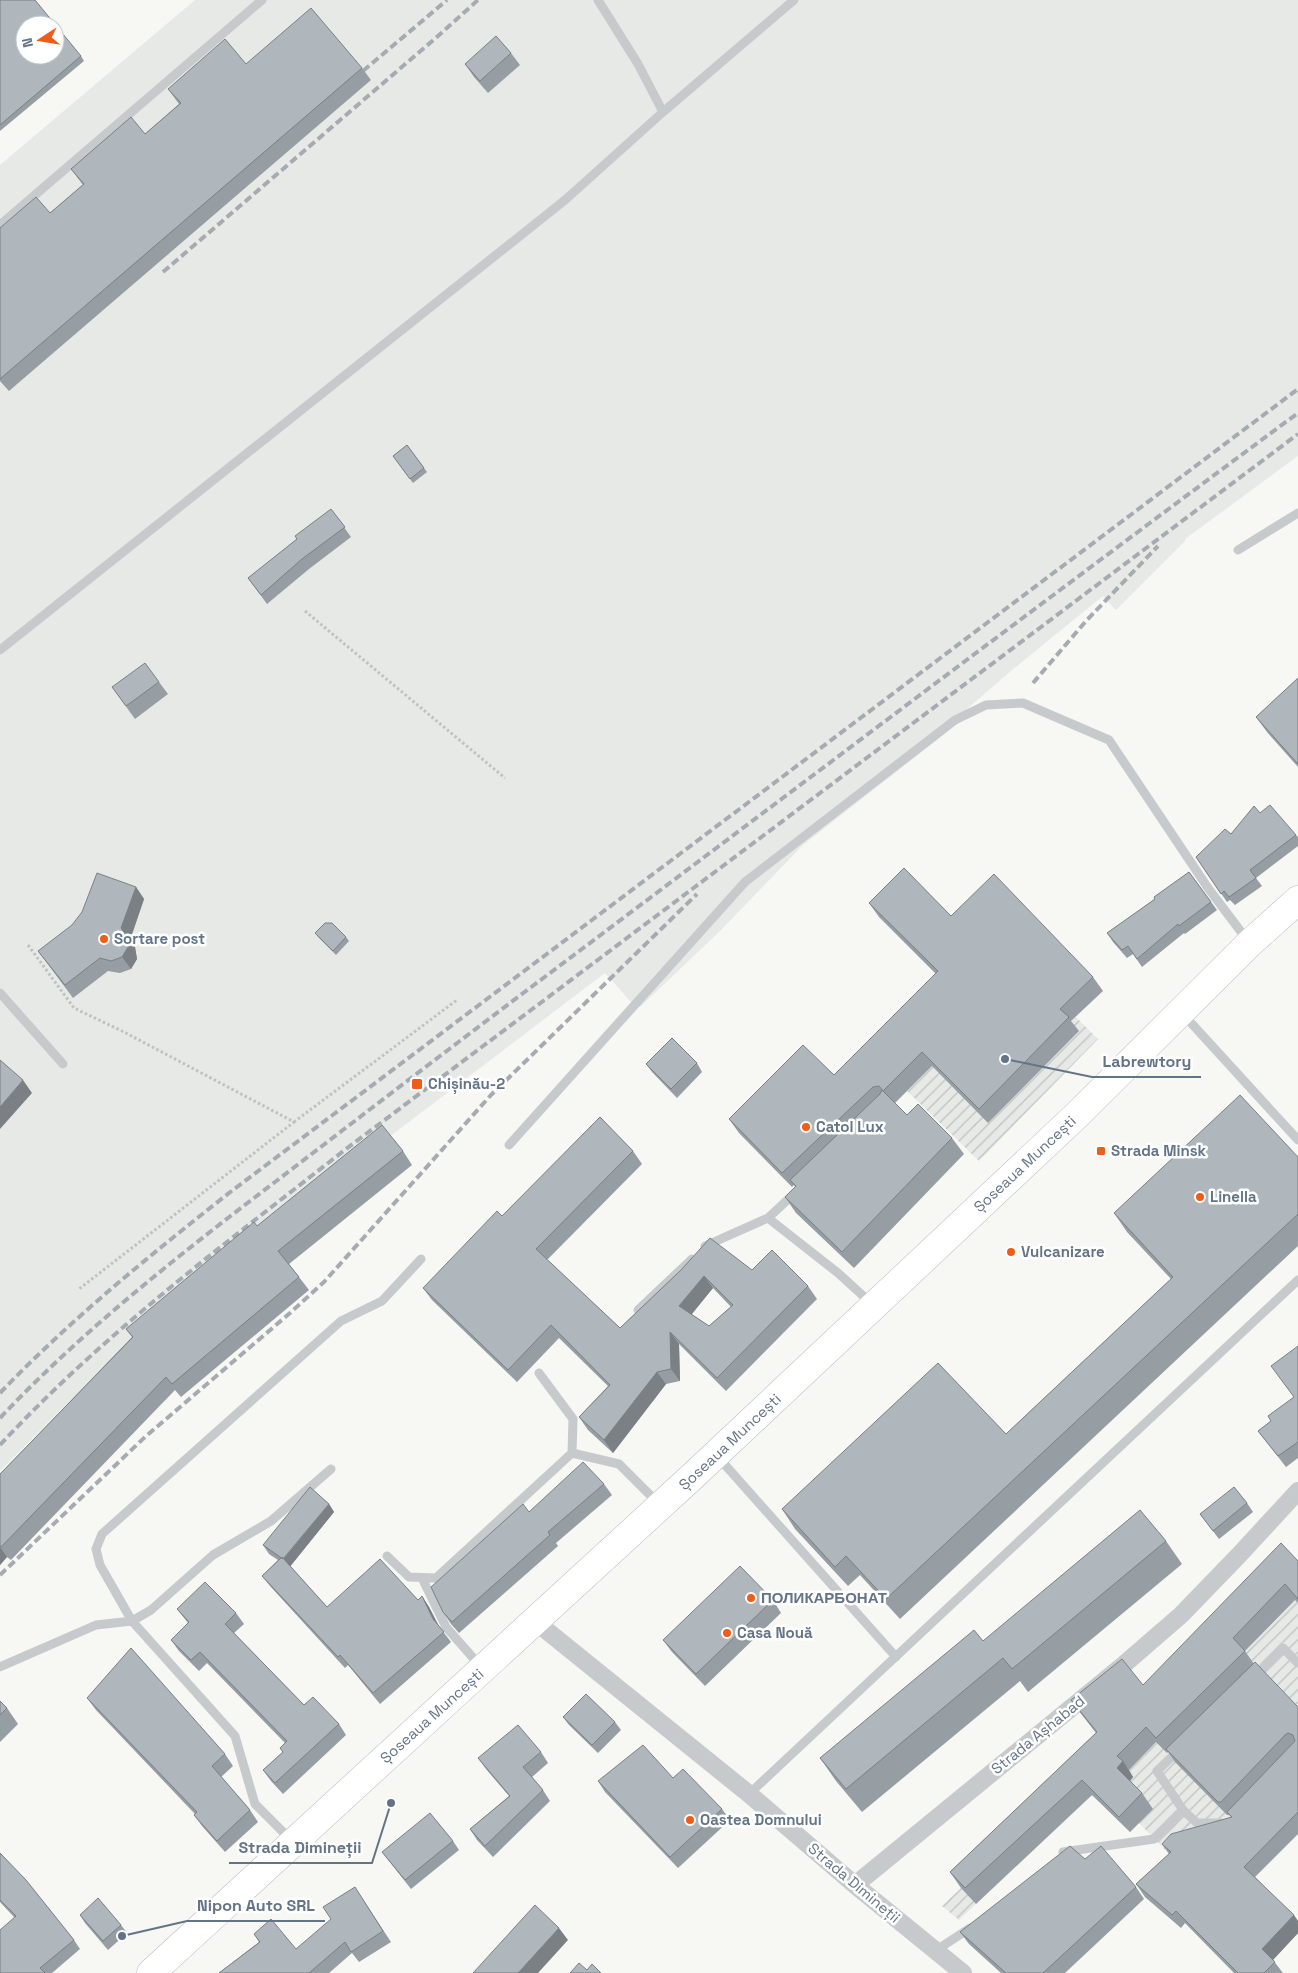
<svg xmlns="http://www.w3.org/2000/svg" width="1298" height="1973" viewBox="0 0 1298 1973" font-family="'Space Grotesk',sans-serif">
	<defs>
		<pattern id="industrial-furrows" width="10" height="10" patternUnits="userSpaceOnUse" patternTransform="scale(1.25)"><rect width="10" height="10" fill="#e7e9e7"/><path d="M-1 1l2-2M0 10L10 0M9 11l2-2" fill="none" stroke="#bfc1c1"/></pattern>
	</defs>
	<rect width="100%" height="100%" fill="#f7f7f3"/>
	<!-- built -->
	<path fill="#e7e9e7" d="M195 0H1298V456L1185 539V541L1116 610 1103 596 1012 670 967 709 947 732 803 845 719 932 640 1007 631 1002 605 973 389 1137 132 1338 0 1471V165Z"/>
	<!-- industrial -->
	<path fill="url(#industrial-furrows)" d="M1026 968 1098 1039 979 1161 907 1091Z
		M1298 1565V1834L1222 1909 1139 1823 1130 1832 1092 1795 959 1920 942 1906Z"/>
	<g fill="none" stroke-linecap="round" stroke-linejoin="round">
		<defs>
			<path id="primary" d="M151 1973 695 1474 1078 1114 1250 943 1298 900"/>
		</defs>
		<!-- primary casing -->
		<use href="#primary" stroke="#b9bdc1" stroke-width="29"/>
		<!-- path -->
		<path stroke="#bfc1c4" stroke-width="3" stroke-dasharray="2.5 2.5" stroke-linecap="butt" d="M305 611 505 778
			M28 945 74 1008 124 1032 294 1122 79 1289
			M294 1122 457 1000"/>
		<!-- lane -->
		<path stroke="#c6cacd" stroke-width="9" d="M598 0 638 64 663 112
			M0 225 262 0
			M1238 550 1298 513
			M0 650 565 200 663 112 794 0
			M0 993 63 1064
			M1182 1013 1298 1140
			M509 1145 745 882 955 720 986 705 1023 703 1109 740 1208 888 1248 941
			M768 1218 838 1273 872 1304
			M705 1246 768 1218 796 1192
			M638 1310 692 1259
			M539 1373 573 1419 572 1453 619 1464 659 1504
			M718 1457 896 1657
			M331 1469 271 1521 213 1555 151 1610 132 1621 100 1565 96 1549 102 1534 341 1321 382 1301 421 1259
			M387 1556 409 1577 436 1578 572 1453
			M422 1578 446 1627 482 1668
			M0 1667 96 1625 132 1621 235 1736 255 1804 292 1841
			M1255 1676 1283 1648 1298 1663
			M1179 1750 1157 1771 1183 1810 1197 1823H1220
			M749 1794 1298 1280
			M1063 1852 1154 1839 1183 1810
			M935 1951 970 1928"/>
		<!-- street -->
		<path stroke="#c6cacd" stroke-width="18" d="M536 1622 749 1794 855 1885 963 1973
			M855 1885 1121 1667 1181 1615 1240 1554 1298 1491"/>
		<!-- primary -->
		<use href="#primary" stroke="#fff" stroke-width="28"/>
		<!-- rail -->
		<path stroke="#a6abb2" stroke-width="4" stroke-dasharray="8 4" stroke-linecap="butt" d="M363 71 447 0
			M163 272 438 36 478 0
			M1033 683 1086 621 1158 546
			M0 1393C70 1320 149 1256 229 1193L1298 389
			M0 1418C83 1330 179 1255 275 1182 356 1120 437 1058 518 997 778 802 1037 606 1298 413
			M0 1445C104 1333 226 1243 346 1149L1298 434
			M0 1575 145 1437 290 1313 324 1282 491 1095 697 894"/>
	</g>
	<!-- wall -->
	<path fill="#969da3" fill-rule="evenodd" d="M0 0 81 56 84 61 0 131Z
		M511 53 520 65 488 93 474 77 465 64Z
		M246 64 362 68 371 80 9 391 0 381V228L50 213 83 185 71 169 145 134 179 104 168 89Z
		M407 445 427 472 413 483 393 456Z
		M331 509 351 537 309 569 267 604 248 578 297 539Z
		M1298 678V767L1267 732 1256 717Z
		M159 682 168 694 135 719 112 687Z
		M1260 813 1296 835 1298 837V846L1256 878 1262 886 1235 905 1230 900 1227 902 1196 857 1231 834Z
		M1189 872 1217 910 1185 934 1184 933 1142 967 1133 954 1127 958 1113 942 1107 933 1155 899Z
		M136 887 144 899 130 940 135 947 137 959 131 969 120 973 108 971 73 998 38 951Z
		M869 903 951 916 1093 977 1103 991 1071 1021 1079 1031 988 1123 932 1066 895 1103 907 1115 952 1138 964 1154 854 1268 796 1213 785 1197 795 1187 794 1185 792 1187 739 1133 729 1119 834 1075 936 974 879 917Z
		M315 933 346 937 349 941 336 955 318 937Z
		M697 1063 702 1072 677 1098 652 1072 646 1064Z
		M403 1151 412 1165 289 1264 309 1290 181 1397 175 1390 11 1560 7 1557 0 1565V1474L132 1337 126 1329 257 1226Z
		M633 1151 642 1164 547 1260 620 1328 681 1270H752L808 1286 817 1299 726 1391 679 1344 680 1381 666 1384 613 1453 588 1430 579 1417 608 1386 559 1338 517 1382 432 1300 423 1288 502 1216ZM713 1288 731 1307 709 1326 691 1314Z
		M1298 1157V1246L900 1619 860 1575 848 1586 795 1529 782 1509 1006 1434 1171 1279 1127 1232 1114 1213Z
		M1298 1346V1458L1286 1467 1258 1431 1271 1421 1294 1397Z
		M604 1484 612 1495 556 1543 558 1546 459 1633 451 1624 443 1612 529 1512Z
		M1247 1503 1253 1512 1219 1539 1200 1514Z
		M329 1504 334 1512 290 1566 327 1607 418 1600 422 1596 429 1607 438 1625 451 1642 380 1704 348 1665 345 1668 270 1586 262 1576 278 1560 269 1554 263 1545Z
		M1166 1541 1182 1564 1028 1692 1020 1681 862 1812 836 1781 820 1758 983 1641Z
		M1298 1561V1603L1295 1600 1245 1651 1254 1664 1298 1707V1834L1255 1877 1298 1921V1933L1273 1960 1283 1973H1234L1185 1923 1181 1928 1145 1897 1136 1884 1169 1854 1162 1844 1231 1817 1229 1815H1227L1175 1762 1168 1752 1167 1753 1156 1742 1129 1770 1133 1777 1130 1781 1142 1793 1153 1809 1130 1832 1092 1795 976 1904 961 1888 950 1872 1096 1733 1082 1715 1071 1700 1143 1685Z
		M773 1600 781 1613 705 1686 672 1652 663 1640Z
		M177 1609 236 1613 244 1624 234 1633 304 1705 339 1724 346 1735 283 1794 271 1781 263 1770 283 1752 280 1748 285 1743 207 1663 199 1671 179 1651 171 1640 188 1623Z
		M87 1698 225 1754 233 1766 221 1777 250 1810 258 1822 225 1852 202 1826 194 1815 195 1814 96 1710Z
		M0 1701 7 1708 18 1724 0 1742Z
		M563 1717 615 1722 621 1730 598 1753 569 1725Z
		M541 1752 548 1763 532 1777 543 1790 550 1801 493 1857 477 1840 470 1829 509 1796 486 1769 478 1758Z
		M673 1778 722 1809 730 1820 678 1868 605 1792 598 1781Z
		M453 1841 459 1850 411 1889 382 1852Z
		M0 1853 74 1940 80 1949 52 1973H0L14 1917 0 1902Z
		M1085 1859 1136 1887 1144 1899 1065 1973H1001L969 1944 960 1932Z
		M362 1898 391 1942 359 1962 352 1953 329 1973H219L259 1942 254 1934 296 1949Z
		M80 1915 121 1925 127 1933 108 1950 85 1923Z"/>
	<!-- shaded-wall -->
	<path fill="#7a8084" d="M136 887 144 899 130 940 135 947 137 959 131 969 122 957 121 928Z
		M23 1080 32 1093 0 1129V1107Z
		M704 1276 713 1288 688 1319 679 1306Z
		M670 1332 679 1344 680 1381 671 1369Z
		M657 1372 666 1384 613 1453 604 1440Z
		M329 1504 334 1512 289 1568 283 1560Z
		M0 1547 7 1557 0 1565Z
		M422 1596 429 1607 441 1630 433 1619Z
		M1123 1761 1133 1777 1128 1783 1117 1768Z
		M1294 1915 1298 1921V1933L1271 1962 1262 1949Z
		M559 1928 568 1940 538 1973H518Z"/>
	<!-- building -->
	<path fill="#afb7bd" stroke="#7a8084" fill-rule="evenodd" d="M0 0H35L81 56 0 125ZM25 25H55V55H25Z
		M311 8 362 68 0 379V228L36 197 50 213 84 184 71 169 131 117 145 134 181 103 168 89 225 39 246 64Z
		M496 36 511 53 480 81 465 64Z
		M407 445 424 468 410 479 393 456Z
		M331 509 345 527 302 559 261 595 248 578 297 539 295 536Z
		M145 663 159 682 126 706 112 687Z
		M1298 678V764L1256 717Z
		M1270 805 1296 835 1250 870 1256 878 1229 897 1224 891 1221 894 1196 857 1225 829 1231 834 1254 806 1260 813Z
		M904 868 951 916 994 874 1093 977 1060 1009 1069 1017 979 1109 922 1052 883 1091 879 1086 873 1087 782 1173 729 1119 803 1045 834 1075 938 971 869 903Z
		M1189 872 1211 902 1179 926 1178 924 1137 959 1128 946 1122 950 1107 933 1155 899 1154 897Z
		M97 873 136 887 121 928 126 935 128 947 122 957 111 961 100 958 65 985 38 951 72 925 82 912Z
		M325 923H332L346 937 333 951 315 933Z
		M672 1038 697 1063 671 1089 646 1064Z
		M0 1060 23 1080 0 1107Z
		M882 1090 907 1115 918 1104 952 1138 842 1252 785 1197 796 1186 790 1180 880 1094Z
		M1240 1095 1298 1157V1214L886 1599 846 1556 835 1567 782 1509 938 1363 1006 1434 1173 1277 1114 1213Z
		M600 1117 633 1151 536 1249 620 1328 681 1270 710 1238 752 1270 772 1250 808 1286 717 1378 670 1332 671 1369 657 1372 604 1440 579 1417 610 1385 551 1325 508 1370 423 1288 497 1211 502 1216ZM704 1276 733 1305 709 1326 679 1306Z
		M382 1125 403 1151 278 1251 299 1277 172 1384 166 1377 1 1547 0 1546V1474L133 1337 126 1329 254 1222 257 1226Z
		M1298 1346V1442L1278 1456 1258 1431 1271 1421 1268 1416 1294 1397 1271 1366Z
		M583 1462 604 1484 548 1532 550 1535 452 1622 443 1612 431 1587 523 1504 529 1512Z
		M310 1487 329 1504 283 1559 263 1545Z
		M1234 1487 1247 1503 1213 1531 1200 1514Z
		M1140 1510 1166 1541 1012 1669 1003 1658 846 1789 820 1758 974 1630 983 1641Z
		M1281 1543 1298 1561V1599L1285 1584 1233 1638 1245 1651 1156 1738 1146 1727 1117 1756 1123 1761 1117 1768 1142 1793 1119 1817 1082 1780 965 1888 950 1872 1097 1732 1071 1700 1122 1659 1143 1685Z
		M282 1557 327 1607 380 1559 418 1600 422 1596 433 1619 444 1632 373 1693 340 1655 338 1657 262 1576Z
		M740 1566 773 1600 696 1674 663 1640Z
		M205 1582 236 1613 225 1624 304 1705 313 1697 339 1724 275 1783 263 1770 283 1752 280 1748 287 1741 200 1652 191 1660 171 1640 189 1622 177 1609Z
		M131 1648 225 1754 212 1766 250 1810 217 1841 194 1815 197 1812 87 1698Z
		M1255 1662 1298 1707V1812L1244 1867 1294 1915 1262 1949 1275 1962 1264 1973H1238L1176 1911 1172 1915 1136 1884 1171 1852 1162 1844 1171 1834 1232 1817 1227 1812 1295 1741 1293 1735 1288 1733 1285 1735 1221 1802H1218L1166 1749Z
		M586 1694 615 1722 592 1745 563 1717Z
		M0 1701 7 1708 0 1715Z
		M518 1725 541 1752 523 1767 543 1790 485 1846 470 1829 510 1796 478 1758Z
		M643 1745 673 1778 683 1769 722 1809 670 1857 598 1781Z
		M430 1813 453 1841 405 1880 382 1852Z
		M1070 1846 1085 1859 1101 1846 1136 1887 1043 1973H1006L960 1932Z
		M0 1853 26 1880 74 1940 40 1968 45 1973H0V1930L16 1916 0 1900Z
		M355 1887 383 1931 351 1952 345 1942 309 1973H219L260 1942 254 1934 271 1919 296 1949 331 1919 323 1907Z
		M98 1898 121 1925 103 1941 80 1915Z
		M535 1905 559 1928 518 1973H473Z
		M579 1963 587 1970 592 1964 601 1973H570Z"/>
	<!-- markers -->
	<g fill="#f15d19" stroke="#fff" stroke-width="2">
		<circle cx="104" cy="939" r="5"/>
		<rect x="411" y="1078" width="12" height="12" rx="2.5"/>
		<circle cx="806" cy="1127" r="5"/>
		<rect x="1096" y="1146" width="10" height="10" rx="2.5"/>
		<circle cx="1200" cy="1197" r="5"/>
		<circle cx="1011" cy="1252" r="5"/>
		<circle cx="751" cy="1598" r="5"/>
		<circle cx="727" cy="1633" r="5"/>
		<circle cx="690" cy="1820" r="5"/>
	</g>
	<g text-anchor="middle" stroke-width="5" stroke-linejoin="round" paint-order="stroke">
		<!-- poi labels -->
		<g font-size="15" font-weight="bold" fill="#637487" stroke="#fff" text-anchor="start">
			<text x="114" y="944">Sortare post</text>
			<text x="428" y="1089">Chișinău-2</text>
			<text x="816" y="1132">Catol Lux</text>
			<text x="1111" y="1156">Strada Minsk</text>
			<text x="1210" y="1202">Linella</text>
			<text x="1021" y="1257">Vulcanizare</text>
			<text x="761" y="1603">ПОЛИКАРБОНАТ</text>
			<text x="737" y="1638">Casa Nouă</text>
			<text x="700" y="1825">Oastea Domnului</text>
		</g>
		<!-- street labels -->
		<g font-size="15" fill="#637487" stroke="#fff">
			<text transform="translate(1025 1164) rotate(-43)" y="5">Șoseaua Muncești</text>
			<text transform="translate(730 1442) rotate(-43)" y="5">Șoseaua Muncești</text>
			<text transform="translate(432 1716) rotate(-42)" y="5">Șoseaua Muncești</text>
			<text transform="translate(1038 1735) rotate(-39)" y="5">Strada Așhabad</text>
			<text transform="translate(854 1883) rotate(40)" y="5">Strada Dimineții</text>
		</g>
	</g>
	<!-- callouts -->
	<path fill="none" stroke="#637487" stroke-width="2" d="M1005 1059L1092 1077H1201M391 1803L372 1863H229M122 1936L187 1921H325"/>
	<g fill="#637487" stroke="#fff" stroke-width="2">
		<circle cx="1005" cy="1059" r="5"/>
		<circle cx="391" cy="1803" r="5"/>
		<circle cx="122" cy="1936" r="5"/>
	</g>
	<g font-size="16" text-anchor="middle" font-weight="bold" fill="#637487" stroke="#fff" stroke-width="5" stroke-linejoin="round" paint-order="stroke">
		<text x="1147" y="1067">Labrewtory</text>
		<text x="300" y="1853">Strada Dimineții</text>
		<text x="256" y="1911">Nipon Auto SRL</text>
	</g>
	<!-- north arrow -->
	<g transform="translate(40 40) rotate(258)"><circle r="24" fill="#ffffff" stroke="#c1c7cf"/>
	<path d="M0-4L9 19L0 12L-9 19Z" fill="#f15d19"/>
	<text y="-8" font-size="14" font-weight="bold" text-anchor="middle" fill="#637487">N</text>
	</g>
</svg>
